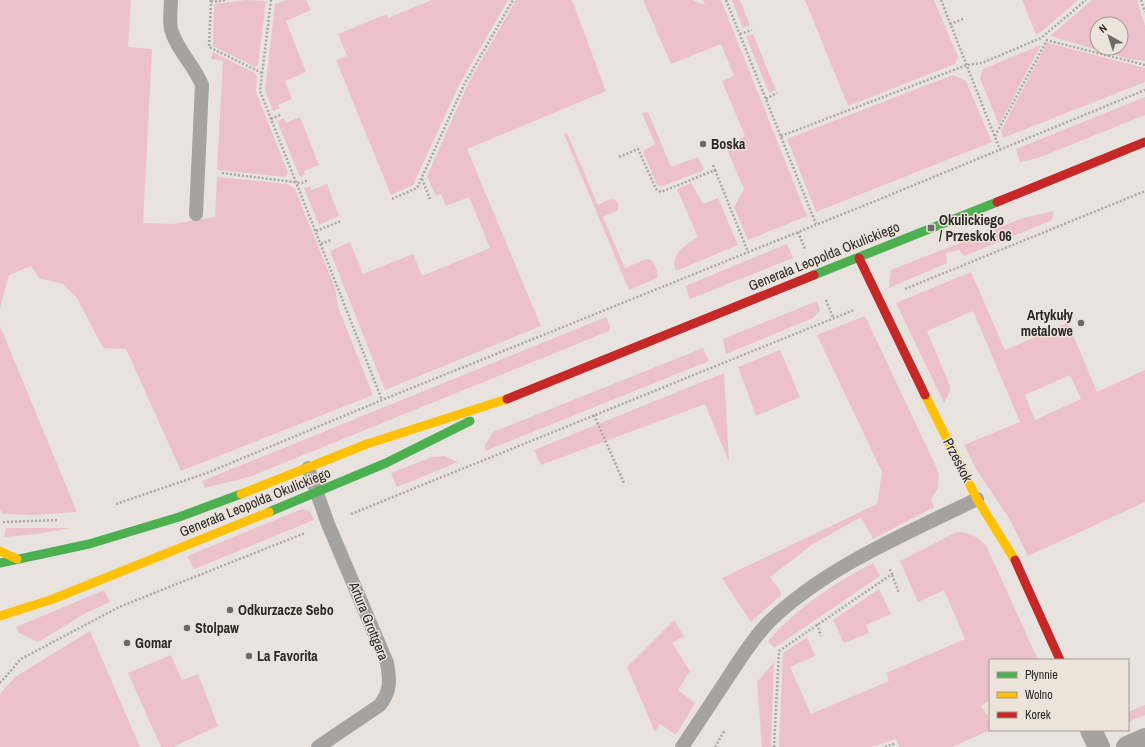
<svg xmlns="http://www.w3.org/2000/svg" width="1145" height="747" viewBox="0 0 1145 747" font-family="'Archivo Narrow',sans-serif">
	<rect width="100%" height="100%" fill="#e8e3df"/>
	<!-- green -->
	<path fill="#ecc1cc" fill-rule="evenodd" d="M0 0H131L128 47 152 49 143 223 172 224 215 217 217 177 288 184 295 189 335 288 338 307 373 395 181 471 126 349 103 348 77 298 63 284 39 278 31 266 9 275 0 308Z
		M246 0 266 1 258 65 255 67 213 46 214 4Z
		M287 0H306L311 10 286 21 306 72 285 81 292 99 278 105 280 108 273 111 265 91 275 4Z
		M432 0H508L459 85 413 185 391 195 336 60 347 56 338 34 387 14 388 18Z
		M516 0H572L606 91 467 149 541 326 385 390 330 251 350 242 363 274 413 254 422 276 490 248 469 197 446 206 441 194 436 196 427 176 468 84Z
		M643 0H692L705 5 703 0H721L807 216 748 240 734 207 744 189 725 145 745 136 722 81 734 76 721 44 671 64Z
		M732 0H740L750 25 743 28Z
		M805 0H934L958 57 955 64 848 106Z
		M1022 0H1078L1041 32 1036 34Z
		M1092 0H1137L1145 26V61L1129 59 1050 36ZM1097 24H1121V48H1097Z
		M753 34 776 90 769 93 746 36Z
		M1047 43 1145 68V82L1003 138 1001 131Z
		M1041 45 999 125 980 78 983 69Z
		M213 52 253 72 257 76 256 92 288 173 285 177 217 170 223 61 211 59Z
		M953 75 966 81 992 142 816 212 787 139Z
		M1145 97V115L1038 158 1020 162 1016 149Z
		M648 112 671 167 698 157 704 170 663 186 657 185 643 151 655 144 642 113Z
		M300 117 319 165 304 171 305 174 300 177 277 121 284 118 286 123Z
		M567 133 598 205C605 202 612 195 618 203V210L603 217 625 268 646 259 651 260C655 266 659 271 657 278L629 290 564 134Z
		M691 183 703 204 718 198 738 245 676 271C669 255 685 245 698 237L677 189Z
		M327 184 339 216 319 225 304 188 310 186 312 190Z
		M1054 211 1052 220 964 256 959 250 946 253 947 263 889 288 891 270 1023 218Z
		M787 244 793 258 690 299 685 286Z
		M971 272 1005 350 1068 323 1097 392 1145 370V502L1028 556 1010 520 976 469 964 445 1020 422 973 311 927 331 950 386V391L944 403 896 303ZM1070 375 1081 399 1035 420 1025 395Z
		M817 301 820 310 813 318 726 354 723 339Z
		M865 316 939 473 938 488 931 499 934 507 873 539 861 517 813 544 770 577 781 592V595L751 622 722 578 877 504 882 472 817 335Z
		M606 317 610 326 609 331 249 477 205 488 202 481Z
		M0 326 77 512 36 515 3 514 0 510Z
		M703 348 709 361 485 451V445L493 432Z
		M780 350 800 397 756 416 738 367Z
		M724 373 729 462 705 404 541 465 534 450Z
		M445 456 458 462 397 487 391 473 432 457Z
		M302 509 310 511 314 520 194 569 187 556Z
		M6 528H71L37 534 4 537Z
		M957 532C969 531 977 537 986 545L1038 660H990V700L981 706 990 719V730L952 747H899L896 739 871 747H779L783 653 807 637 815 656 790 667 811 714 889 681 886 673 965 639 944 590 918 602 900 561Z
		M873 563 880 576 774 648 768 641C798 607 833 584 873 563Z
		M879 589 891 614 866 625 869 633 844 643 833 620Z
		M104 590 110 602 86 613 38 642 19 633 16 627Z
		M674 620 684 636 672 643 690 671 678 690 695 703 676 735 660 724 655 732 627 667Z
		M90 631 140 747H0V694L15 677Z
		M171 655 182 680 198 674 218 726 173 747H161L128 673Z
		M774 662 771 747H762L757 682Z
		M1145 705V715L1128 722V712Z"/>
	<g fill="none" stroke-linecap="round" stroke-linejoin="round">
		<!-- path -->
		<path stroke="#aaa8a7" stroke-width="2.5" stroke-dasharray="2 2" stroke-linecap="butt" d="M211 0 209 47 262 73
			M271 0 260 91 382 400
			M726 0 816 224
			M941 0 1000 150
			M1141 0 1145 12
			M211 2 226 0
			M950 24 963 19
			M740 34 752 30
			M1046 40 1145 65
			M766 99 777 93
			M271 119 282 114
			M781 136 967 65 982 63 1041 38 1086 0
			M995 136 1047 40
			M619 157 638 149 656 189 661 192 715 170 713 165
			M715 170 748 252
			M222 173 302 183 308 180
			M422 179 430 199
			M392 199 417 188 465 83 513 0
			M316 231 341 221
			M798 232 805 249
			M321 244 331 240
			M905 289 1145 191
			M826 300 833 318
			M594 415 624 483
			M116 504 207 473 382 400 885 197 1145 90
			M351 514 854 310
			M3 522 59 520
			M892 575 899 593
			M817 624 821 636
			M0 683 21 659 119 607 305 533
			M715 747 725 730
			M774 747 779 651 892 574 889 568
			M885 747 893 744 894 747"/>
		<!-- lane -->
		<path stroke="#a4a3a1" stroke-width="14" d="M171 0C171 9 169 19 171 29 176 49 194 65 202 85L196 214
			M308 468 328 524 387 663C390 680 391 691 380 705L318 747
			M682 747C698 723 713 700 729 676 741 658 753 638 769 622 825 567 908 533 977 499"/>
		<!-- street -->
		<path stroke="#a4a3a1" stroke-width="22" d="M1091 730 1099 747
			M1127 747 1145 739"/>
		<!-- fast -->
		<path stroke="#4caf50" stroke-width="9" d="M814 275 997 202
			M269 512 386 463 470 421
			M0 563 89 544 179 517 241 494"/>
		<!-- slow -->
		<path stroke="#ffc107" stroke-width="9" d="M925 395 977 499 1015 560
			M241 494 367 444 507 399
			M0 551 17 559
			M0 616 53 599 269 512"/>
		<!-- jam -->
		<path stroke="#c62828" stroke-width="9" d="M997 202 1145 142
			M859 258 925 395
			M507 399 814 275
			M1015 560 1060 660"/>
	</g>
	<!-- markers -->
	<g fill="#6d6966" stroke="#ece3db" stroke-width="1.5">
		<circle cx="703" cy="144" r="4"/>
		<rect x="927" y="224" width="8" height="8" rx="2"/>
		<circle cx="1081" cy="323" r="4"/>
		<circle cx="230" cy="610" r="4"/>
		<circle cx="187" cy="628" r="4"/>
		<circle cx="127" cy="643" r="4"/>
		<circle cx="249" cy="656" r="4"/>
	</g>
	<g text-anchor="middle" stroke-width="3" stroke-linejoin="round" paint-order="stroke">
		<!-- poi labels -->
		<g font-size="14" font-weight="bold" fill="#2b2825" stroke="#ece3db" text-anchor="start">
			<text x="711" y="149">Boska</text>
			<text x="939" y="225">Okulickiego<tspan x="939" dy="16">/ Przeskok 06</tspan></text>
			<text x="1073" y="320" text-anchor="end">Artykuły<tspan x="1073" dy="16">metalowe</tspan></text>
			<text x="238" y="615">Odkurzacze Sebo</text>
			<text x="195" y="633">Stolpaw</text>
			<text x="135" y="648">Gomar</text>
			<text x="257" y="661">La Favorita</text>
		</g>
		<!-- street labels -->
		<g font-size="14" fill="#2b2825" stroke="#ece3db">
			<text transform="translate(824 256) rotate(-22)" y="5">Generała Leopolda Okulickiego</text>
			<text transform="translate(958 460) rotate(63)" y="5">Przeskok</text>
			<text transform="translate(255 502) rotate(-22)" y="5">Generała Leopolda Okulickiego</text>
			<text transform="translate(369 621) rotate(68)" y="5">Artura Grottgera</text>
		</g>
	</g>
	<!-- legend -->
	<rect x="989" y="659" width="140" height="72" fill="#ece3db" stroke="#9f9892"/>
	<rect x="997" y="672" width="20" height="6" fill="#4caf50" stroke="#9f9892"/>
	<text x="1025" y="679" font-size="12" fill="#2b2825">Płynnie</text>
	<rect x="997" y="692" width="20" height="6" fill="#ffc107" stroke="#9f9892"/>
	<text x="1025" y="699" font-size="12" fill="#2b2825">Wolno</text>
	<rect x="997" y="712" width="20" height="6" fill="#c62828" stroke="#9f9892"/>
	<text x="1025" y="719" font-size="12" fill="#2b2825">Korek</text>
	<!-- north arrow -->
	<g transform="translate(1109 36) rotate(321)"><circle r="19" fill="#ece3db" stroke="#9f9892"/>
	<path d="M0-3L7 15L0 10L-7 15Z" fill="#6d6966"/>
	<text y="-6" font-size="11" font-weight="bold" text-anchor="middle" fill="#2b2825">N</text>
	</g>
</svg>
